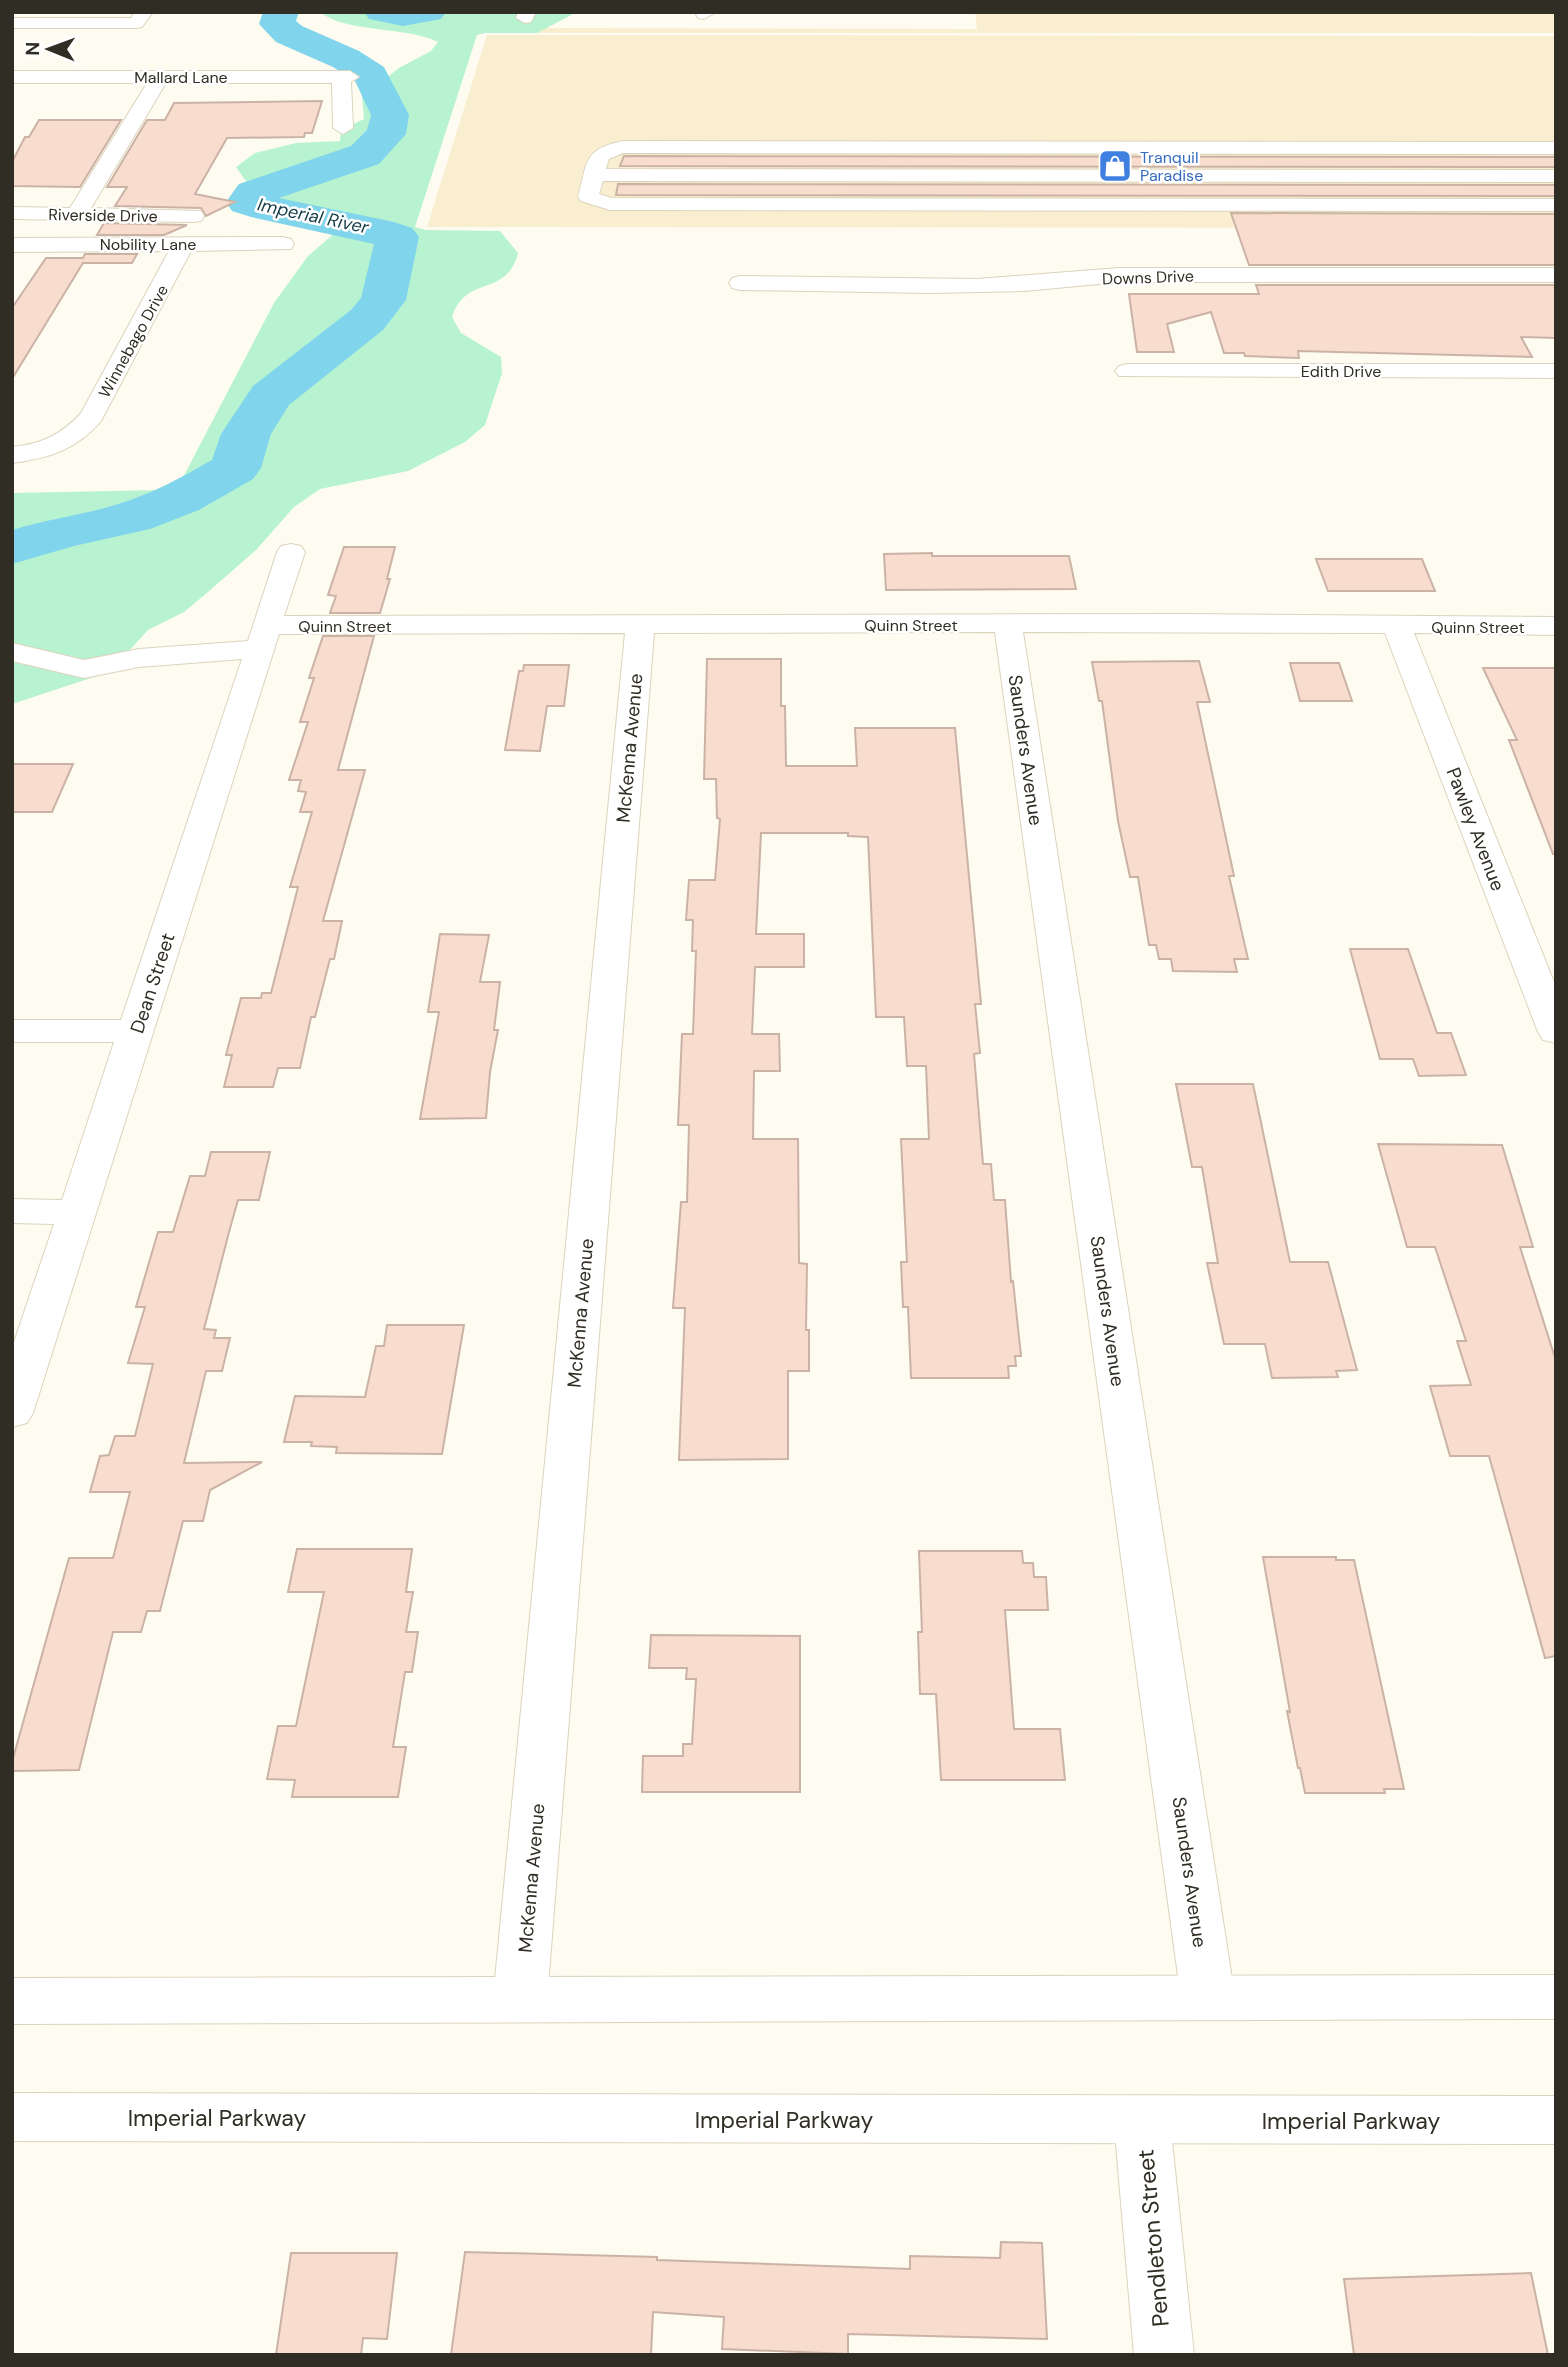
<svg xmlns="http://www.w3.org/2000/svg" width="1568" height="2367" viewBox="0 0 1568 2367" font-family="'DM Sans',sans-serif">
	<rect width="100%" height="100%" fill="#fefbf1"/>
	<!-- built -->
	<path fill="#f9eecf" d="M975 12H1556V33H537L545 28 977 29Z
		M487 35 1556 36V228L427 227Z"/>
	<!-- green -->
	<path fill="#b7f3d1" d="M320 12H577L537 33H485L477 35 415 227 426 230 500 231 518 253C507 298 465 274 452 317L461 333 501 357 502 373 485 425 465 442 408 471 320 489 294 507 257 549 208 592 184 612 148 630 127 653 100 675 12 704V493L163 490 178 487 274 303 308 256 343 226 313 211 252 190 236 167 255 153 296 143 340 141 341 130 364 119 362 97 399 68 431 51 438 42C406 26 345 33 320 12Z"/>
	<g fill="none" stroke-linecap="round" stroke-linejoin="round">
		<!-- river -->
		<path fill="#80d4eb" fill-rule="evenodd" d="M263 12H299L296 21 302 26 359 51 384 67 409 115 406 134 379 164 279 198 394 222 412 228 419 237 406 300 383 330 289 405 271 434 261 468 253 479 199 510 150 529 74 546 12 564V530C47 519 84 515 118 504 152 494 182 477 212 460L221 434 253 386 351 310 361 298 374 244 251 217 232 211 226 202 239 184 351 146 367 130 371 115 355 81 333 67 276 42 259 24Z
			M364 12H446L441 19 403 26 369 19Z"/>
	</g>
	<!-- building -->
	<path fill="#f8ddcf" stroke="#cab3a5" stroke-width="2" d="M322 101 312 133H305L304 137 227 138 195 194 235 202 206 216 201 208 115 206 127 187H107L147 120H165L174 103Z
		M39 120H121L80 187 12 186V162L25 137H29Z
		M624 156 1556 157V167L620 166Z
		M618 184 1556 185V196L616 195Z
		M1231 213 1556 214V265H1249Z
		M104 223 187 225 164 235H97Z
		M85 254H137L132 263H83L12 379V308L46 258H83Z
		M1256 285H1556V338L1521 337 1532 357 1298 351 1299 358 1245 356 1244 353H1224L1211 312 1167 324 1174 352H1137L1129 294H1259Z
		M344 547H395L387 579H390L380 613H330L336 596 328 595Z
		M932 553V556H1069L1076 589 886 590 884 554Z
		M1316 559H1422L1435 591H1328Z
		M323 636H374L338 770H365L323 921H342L334 959H330L315 1017H311L300 1068H278L273 1087H224L232 1055H226L241 998H261L262 993H271L298 887H290L312 812H300L306 792 298 791 301 780H289L308 722H300L314 678H309Z
		M707 659H781V706H785L786 766H857L855 728H955L981 1004H975L980 1053 974 1054 983 1164H991L994 1200H1005L1011 1282 1013 1281 1021 1356H1015L1016 1366H1008L1009 1378H911L908 1307H903L901 1262H907L901 1139H929L926 1066H907L904 1017H876L868 837 848 836V833H761L756 934H804V967H755L752 1034H779L780 1071H754L753 1139H798L799 1263 807 1264 806 1330H809V1371H788V1459L679 1460 685 1308H673L681 1202H687L689 1125H678L682 1034H693L696 951H692L693 920H686L689 880H715L720 819 717 818 716 779H704Z
		M1199 661 1210 702H1197L1234 876H1229L1248 959H1234L1237 972 1173 971 1171 959H1159L1156 945H1149L1138 877H1130L1118 821 1102 701H1099L1092 662Z
		M1290 663H1339L1352 701H1300Z
		M524 665H569L564 706H547L540 751 505 750 519 671H523Z
		M1483 668H1556V854H1553L1509 740H1517Z
		M12 764H73L52 812H12Z
		M440 934 489 935 480 982H500L494 1030H498L490 1072 486 1118 420 1119 439 1012H428Z
		M1350 949H1408L1437 1033H1451L1466 1075 1419 1076 1413 1059H1380Z
		M1176 1084H1253L1290 1262H1328L1357 1370 1336 1371 1338 1377 1272 1378 1265 1344H1224L1207 1263H1218L1202 1167H1192Z
		M1378 1144 1502 1145 1533 1247H1520L1556 1361V1656L1545 1658 1489 1456H1450L1430 1386 1471 1385 1457 1341H1466L1435 1247H1407Z
		M211 1152H270L259 1200H238L229 1232 204 1329 216 1330 214 1338H230L222 1371H206L184 1463 262 1462 210 1490 203 1521H183L160 1611H147L141 1632H113L79 1770 12 1771V1762L69 1558H113L130 1492H90L100 1456 109 1455 115 1436H135L153 1364 128 1363 145 1307H136L158 1232H173L190 1176H205Z
		M387 1325H464L442 1454 336 1453 337 1447 311 1446 312 1442H284L295 1396 365 1397 376 1346H384Z
		M297 1549H412L406 1592H413L406 1632H418L412 1672H405L393 1747H406L398 1797H292L295 1780 267 1779 278 1726H296L324 1592H288Z
		M919 1551H1022L1023 1563H1033L1034 1577H1046L1048 1610H1005L1014 1729H1060L1065 1780H941L936 1694H920L918 1632H922Z
		M1263 1557H1336V1560H1354L1404 1789H1384L1385 1793H1305L1300 1768H1298L1287 1711 1290 1712Z
		M651 1635 800 1636V1792H642L643 1756H683V1744H692L696 1679H686L687 1668H649Z
		M1001 2242 1042 2243 1047 2339 848 2334V2354L722 2349 724 2317 653 2312 651 2355H451L465 2252 657 2257V2260L910 2269V2256L1000 2258Z
		M291 2253H397L387 2339 363 2338 361 2355H276Z
		M1531 2273 1548 2355H1354L1344 2279Z"/>
	<g fill="none" stroke-linecap="round" stroke-linejoin="round">
		<defs>
			<path id="minor" d="M135 12H153L142 27 136 28H12V18H131Z
				M518 12H536L531 22 525 23 516 18Z
				M695 12H713V14L704 19 698 18Z
				M12 71H350L359 77 351 82 353 128 343 134 333 128 332 83H166L91 208 201 211 204 216 201 221 193 222 12 219V207L70 208 147 83H12Z
				M623 141 1556 142V154L623 153 609 159 606 169 1556 170V182L603 181 599 194 612 198 1556 199V211L610 210 581 201 578 197C588 162 583 149 623 141Z
				M283 237 291 239 294 244 291 249 191 251 101 421C76 450 49 458 12 463V447C41 444 61 435 81 413L169 251 12 252V238Z
				M1119 268H1556V282H1119L1025 291 930 293 740 290 732 288 729 283 732 278 740 276 977 279Z
				M1127 364H1556V378L1119 376 1115 371 1119 366Z
				M291 544 301 546 305 552 284 616 1184 614 1556 617V635L1414 633 1556 987V1043L1543 1040 1538 1032 1385 633 1023 632 1235 1998 1227 2014 1208 2020 1189 2014 1181 1998 995 632 654 633 547 2000 539 2016 520 2022 501 2016 493 2000 625 633 279 634 33 1413 27 1423 12 1427V1348L54 1224 12 1223V1199L62 1200 114 1042H12V1020H121L242 659 139 667 84 678 12 661V643L84 660 139 649 248 641 277 552 281 546Z
				M1142 2097 1162 2104 1170 2121 1194 2355H1134L1114 2121 1122 2104Z"/>
			<path id="major" d="M1556 1975V2019L12 2024V1978Z
				M12 2093 1556 2096V2144L12 2141Z"/>
		</defs>
		<!-- minor casing -->
		<use href="#minor" stroke="#dbd3bb" stroke-width="2"/>
		<!-- major casing -->
		<use href="#major" stroke="#dbd3bb" stroke-width="2"/>
		<!-- minor -->
		<use href="#minor" fill="#fff" fill-rule="evenodd"/>
		<!-- major -->
		<use href="#major" fill="#fff" fill-rule="evenodd"/>
	</g>
	<!-- icons -->
	<defs>
		<symbol id="shop-square" viewBox="-11 -11 22 22"><rect x="-9" y="-9" width="18" height="18" rx="4" fill="#3f7fe0" stroke="#fff"/><path d="M-5-2.5h2.3a2.7 3.5 0 0 1 5.4 0H5L5.5 6h-11ZM-1.5-2.5h3a1.5 2.3 0 0 0-3 0Z" fill="#fff"/></symbol>
	</defs>
	<g fill-rule="evenodd">
		<use href="#shop-square" x="1096" y="147" width="38" height="38"/>
	</g>
	<g text-anchor="middle" stroke-width="5" stroke-linejoin="round" paint-order="stroke">
		<!-- far-street labels -->
		<g font-size="16" fill="#302d24" stroke="#fff">
			<text x="181" y="83">Mallard Lane</text>
			<text transform="translate(103 215) rotate(1)" y="6">Riverside Drive</text>
			<text x="148" y="250">Nobility Lane</text>
			<text transform="translate(1148 277) rotate(-2)" y="6">Downs Drive</text>
			<text transform="translate(133 341) rotate(-61)" y="6">Winnebago Drive</text>
			<text x="1341" y="377">Edith Drive</text>
			<text x="911" y="631">Quinn Street</text>
			<text x="345" y="632">Quinn Street</text>
			<text x="1478" y="633">Quinn Street</text>
		</g>
		<!-- far-shop labels -->
		<g font-size="16" fill="#366cbe" stroke="#fff" text-anchor="start">
			<text x="1140" y="163">Tranquil<tspan x="1140" dy="18">Paradise</tspan></text>
		</g>
		<!-- far-water labels -->
		<g font-size="18" font-style="italic" fill="#173f49" stroke="#fff">
			<text transform="translate(313 216) rotate(12)" y="6">Imperial River</text>
		</g>
		<!-- street labels -->
		<g font-size="19" fill="#302d24" stroke="#fff">
			<text transform="translate(629 748) rotate(-85)" y="7">McKenna Avenue</text>
			<text transform="translate(1026 750) rotate(82)" y="7">Saunders Avenue</text>
			<text transform="translate(1476 829) rotate(69)" y="7">Pawley Avenue</text>
			<text transform="translate(152 983) rotate(-72)" y="7">Dean Street</text>
			<text transform="translate(1108 1311) rotate(82)" y="7">Saunders Avenue</text>
			<text transform="translate(580 1313) rotate(-85)" y="7">McKenna Avenue</text>
			<text transform="translate(1190 1872) rotate(82)" y="7">Saunders Avenue</text>
			<text transform="translate(531 1878) rotate(-85)" y="7">McKenna Avenue</text>
		</g>
		<!-- near-street labels -->
		<g font-size="23" fill="#302d24" stroke="#fff">
			<text x="217" y="2126">Imperial Parkway</text>
			<text x="784" y="2128">Imperial Parkway</text>
			<text x="1351" y="2129">Imperial Parkway</text>
			<text transform="translate(1153 2238) rotate(-95)" y="8">Pendleton Street</text>
		</g>
	</g>
	<!-- border -->
	<rect width="1568" height="2367" fill="none" stroke="#302d24" stroke-width="28"/>
	<!-- north arrow -->
	<g transform="translate(49 49) rotate(271)" stroke="#ffffff" stroke-width="5" paint-order="stroke">
	<path d="M0-5L12 26L0 18L-12 26Z" fill="#302d24"/>
	<text y="-10" font-size="19" font-weight="bold" text-anchor="middle" fill="#302d24">N</text>
	</g>
</svg>
